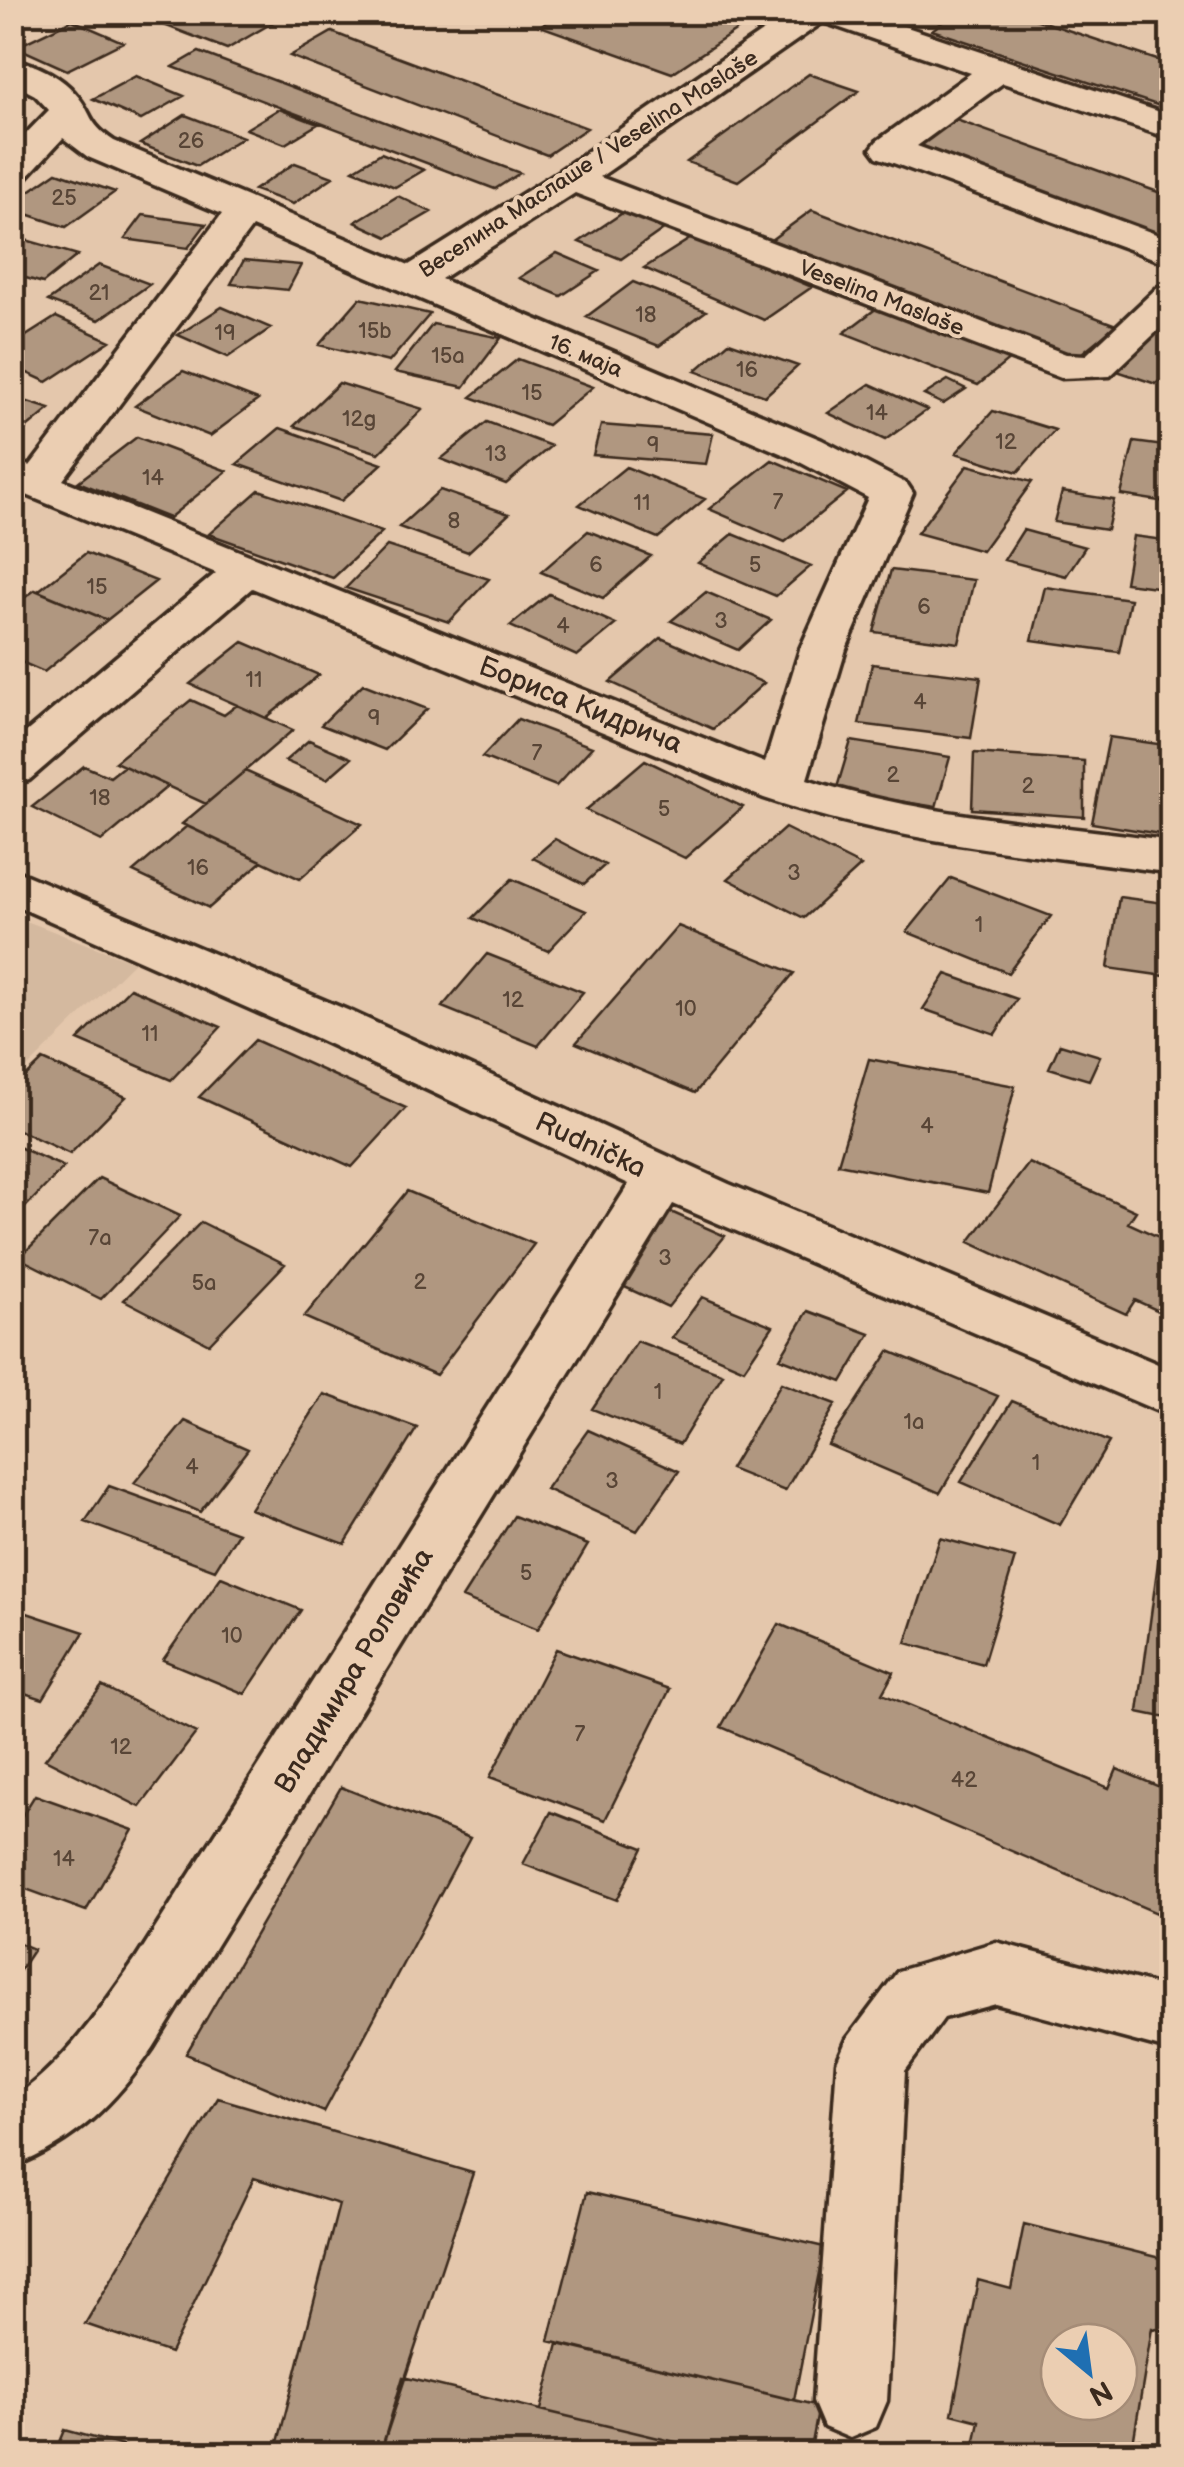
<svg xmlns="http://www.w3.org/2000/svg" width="1184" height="2467" viewBox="0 0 1184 2467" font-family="'Balsamiq Sans',sans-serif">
	<rect width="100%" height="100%" fill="#e4c7ac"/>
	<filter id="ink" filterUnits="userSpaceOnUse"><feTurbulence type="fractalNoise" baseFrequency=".01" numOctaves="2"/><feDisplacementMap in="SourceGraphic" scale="20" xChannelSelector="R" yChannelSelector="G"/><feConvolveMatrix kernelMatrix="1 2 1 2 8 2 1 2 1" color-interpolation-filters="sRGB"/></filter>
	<g filter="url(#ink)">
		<!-- built -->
		<path fill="#d4b99f" d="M13 916 134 962 13 1082 12 916Z"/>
		<!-- building -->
		<path fill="#b09780" stroke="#3b2a1e" stroke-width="2.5" fill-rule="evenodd" d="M130 12H244L272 23 227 49Z
			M562 12H729L752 20 672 73 540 26Z
			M956 12H1014L1172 65V110L932 30Z
			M72 20 123 42 67 70 16 47Z
			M332 32 386 53 587 128 547 155 290 56Z
			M199 52 520 173 495 189 173 67Z
			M809 74 859 91 738 181 687 162Z
			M136 76 184 96 141 120 93 99Z
			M279 109 318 124 285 144 246 129Z
			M185 115 243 137 197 166 140 144Z
			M945 116 1172 197V245L902 147Z
			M381 153 424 170 395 187 353 170Z
			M295 163 333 177 293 204 254 190Z
			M57 172 115 192 66 227 12 209V203Z
			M398 196 431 212 388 237 355 222Z
			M812 210 1116 325 1077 357 771 240Z
			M624 212 665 228 621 259 579 242Z
			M143 215 206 224 188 248 125 239Z
			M12 236 78 255 43 283 12 274Z
			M693 237 812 287 764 320 644 268Z
			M557 253 599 271 561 296 519 278Z
			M244 260 301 265 288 290 231 284Z
			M99 265 150 284 99 320 48 301Z
			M633 282 706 311 659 346 586 317Z
			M360 298 430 314 389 362 319 345Z
			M222 307 271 328 228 357 178 335Z
			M877 308 1010 359 978 385 844 333Z
			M1172 312V369L1156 384 1111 369Z
			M56 317 110 341 47 382 12 366V345Z
			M433 324 501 338 464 387 395 372Z
			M729 342 798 366 765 396 695 371Z
			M518 359 593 387 547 425 471 397Z
			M183 371 258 400 210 436 135 406Z
			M948 380 966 389 943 404 924 395Z
			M339 383 423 409 379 453 294 426Z
			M870 384 927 410 885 440 828 413Z
			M12 397 50 409 12 440Z
			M993 411 1055 430 1018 472 956 453Z
			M487 422 551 446 506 484 441 459Z
			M601 425 713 434 706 464 593 455Z
			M280 428 382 464 341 501 237 464Z
			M137 437 227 471 169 518 78 482Z
			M1134 442 1172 447V503L1121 495Z
			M772 460 847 492 785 542 709 509Z
			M968 465 1032 482 982 551 917 533Z
			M626 467 705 499 658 538 579 505Z
			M259 490 382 532 333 578 209 534Z
			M440 490 509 514 468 552 399 527Z
			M1062 492 1114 500 1107 530 1054 522Z
			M1023 530 1085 547 1066 576 1004 560Z
			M588 531 651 556 603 598 541 572Z
			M733 534 811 566 776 596 698 563Z
			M1133 536 1172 541V589L1125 583Z
			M387 546 489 579 449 622 346 588Z
			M86 553 156 581 107 620 38 591Z
			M891 570 974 580 959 643 874 632Z
			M1045 587 1130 599 1119 652 1032 640Z
			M35 590 107 620 44 672 12 658V607Z
			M706 592 771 620 738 650 671 621Z
			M549 594 616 624 577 656 510 626Z
			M661 638 764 683 713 729 610 682Z
			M243 642 319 675 266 718 190 684Z
			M872 664 981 677 971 738 859 724Z
			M363 684 427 709 385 750 321 725Z
			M191 700 224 715 237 705 293 730 206 804 115 762Z
			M518 719 592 747 556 786 482 757Z
			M1109 737 1172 746V836L1092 823Z
			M309 740 351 758 327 779 285 761Z
			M851 741 950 757 936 807 836 791Z
			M974 753 1084 761V817L972 809Z
			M645 760 743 807 685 858 586 810Z
			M84 766 110 777 124 766 168 786 102 841 32 807Z
			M245 771 362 824 300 879 182 824Z
			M187 826 262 861 209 908 133 872Z
			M785 828 861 866 804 918 728 879Z
			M555 839 605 865 584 884 533 858Z
			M951 878 1051 916 1008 973 907 932Z
			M512 879 586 911 548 951 473 918Z
			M1119 897 1172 904V977L1108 968Z
			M678 926 794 973 695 1093 576 1043Z
			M487 954 583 992 538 1046 442 1007Z
			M946 974 1017 999 995 1034 923 1009Z
			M130 988 221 1027 171 1080 78 1040Z
			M255 1040 284 1053 406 1108 352 1167 199 1097Z
			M1060 1044 1100 1056 1089 1080 1049 1068Z
			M869 1059 1015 1086 988 1193 838 1164Z
			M43 1060 126 1097 70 1154 12 1127V1090Z
			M12 1144 64 1167 12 1221Z
			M1029 1163 1136 1211 1128 1223 1172 1243V1317L1135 1300 1126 1314 969 1242Z
			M99 1178 180 1216 101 1299 19 1258Z
			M407 1191 534 1244 436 1375 304 1317Z
			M662 1208 725 1236 668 1307 605 1278Z
			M201 1222 285 1264 209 1344 124 1300Z
			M702 1297 773 1326 744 1369 672 1338Z
			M808 1311 870 1334 842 1382 780 1358Z
			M637 1341 723 1374 680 1444 592 1409Z
			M889 1351 998 1396 940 1493 828 1445Z
			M781 1383 836 1404 785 1491 730 1469Z
			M324 1394 417 1428 345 1544 250 1509Z
			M1012 1401 1109 1442 1060 1525 961 1482Z
			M185 1421 248 1449 200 1512 134 1483Z
			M588 1430 679 1471 637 1531 546 1489Z
			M109 1486 238 1533 215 1570 85 1522Z
			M1172 1502V1719L1138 1712 1165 1510Z
			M514 1516 588 1545 538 1629 462 1598Z
			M940 1538 1015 1558 983 1664 906 1643Z
			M221 1577 301 1610 245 1694 163 1660Z
			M18 1610 84 1632 43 1699 12 1689V1618Z
			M779 1624 894 1672 882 1694 1109 1788 1117 1769 1172 1792V1909L1159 1914 721 1727Z
			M556 1649 670 1689 605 1820 490 1777Z
			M102 1686 196 1733 140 1807 45 1759Z
			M341 1787 470 1838 324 2112 186 2054Z
			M35 1795 133 1830 86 1911 12 1884V1832Z
			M551 1812 643 1848 617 1900 523 1864Z
			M12 1940 34 1949 12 1982Z
			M218 2098 473 2173 380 2454H275L339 2204 254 2178 170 2353 85 2324Z
			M587 2192 824 2247 794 2400 549 2341Z
			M1024 2224 1172 2261V2333L1152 2328 1134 2438 1168 2446 1166 2454H972L979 2421 952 2414 978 2280 1011 2289ZM1059 2342H1119V2402H1059Z
			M558 2344 819 2406 810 2454H726L541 2410Z
			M403 2377 541 2410 726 2454H380Z
			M65 2430 102 2440 151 2454H55Z"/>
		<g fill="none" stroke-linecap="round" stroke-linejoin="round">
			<defs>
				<path id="minor" d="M791 12H862L1172 116V139L1003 83 917 146 1172 240V265L877 157 871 149 877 141 971 73 823 22 600 177 1066 354 1086 355 1158 287 1172 283V317L1110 376 1061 378 575 193 441 279 822 440 907 484 913 493 846 649 807 779C921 817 1052 824 1172 841V873C1035 854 895 843 764 798L252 588 29 780 12 784V744L216 573 12 489V461L30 466 222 214 88 157 63 138 25 179 12 182V148L49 110 35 95 12 83V58C34 64 60 75 75 93 94 114 85 121 114 141L409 265 559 171ZM252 227 792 458 868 498 800 649 765 763 63 480Z
					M12 869 352 1012 729 1184 1172 1370V1417L673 1204 153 2048C115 2103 76 2142 12 2167V2099C66 2062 99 2011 136 1959L629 1184 316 1038 12 904Z
					M996 1942 1172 1989V2051L996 2004 944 2018 905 2071 887 2401 876 2427 850 2438 824 2427 813 2401 837 2062 847 2039 898 1971Z"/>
			</defs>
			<!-- minor casing -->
			<use href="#minor" stroke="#3b2a1e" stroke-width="7"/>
			<!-- minor -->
			<use href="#minor" fill="#ebceb2" fill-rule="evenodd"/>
		</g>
	</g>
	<g text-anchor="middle" stroke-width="8" stroke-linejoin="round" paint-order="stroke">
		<!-- number labels -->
		<g font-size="22" fill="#584536">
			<text x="191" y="148">26</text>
			<text x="64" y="205">25</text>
			<text x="99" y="300">21</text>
			<text x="646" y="322">18</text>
			<text x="375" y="338">15b</text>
			<text x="225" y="340">19</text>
			<text x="448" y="363">15a</text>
			<text x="747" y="377">16</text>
			<text x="532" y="400">15</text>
			<text x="877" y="420">14</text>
			<text x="359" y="426">12g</text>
			<text x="1006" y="449">12</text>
			<text x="653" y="452">9</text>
			<text x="496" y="461">13</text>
			<text x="153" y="485">14</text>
			<text x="778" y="509">7</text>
			<text x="642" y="510">11</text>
			<text x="454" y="528">8</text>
			<text x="596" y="572">6</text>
			<text x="755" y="572">5</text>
			<text x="97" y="594">15</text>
			<text x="924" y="614">6</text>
			<text x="721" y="628">3</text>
			<text x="563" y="633">4</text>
			<text x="254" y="687">11</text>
			<text x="920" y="709">4</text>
			<text x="374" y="725">9</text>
			<text x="537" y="760">7</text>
			<text x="893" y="782">2</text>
			<text x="1028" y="793">2</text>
			<text x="100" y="805">18</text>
			<text x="664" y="816">5</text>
			<text x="198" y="875">16</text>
			<text x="794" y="880">3</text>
			<text x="979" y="932">1</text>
			<text x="513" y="1007">12</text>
			<text x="686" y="1016">10</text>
			<text x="150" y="1041">11</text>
			<text x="927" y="1133">4</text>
			<text x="100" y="1245">7a</text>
			<text x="665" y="1265">3</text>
			<text x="420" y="1289">2</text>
			<text x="204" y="1290">5a</text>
			<text x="658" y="1399">1</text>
			<text x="914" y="1429">1a</text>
			<text x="1036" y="1470">1</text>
			<text x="192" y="1474">4</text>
			<text x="612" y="1488">3</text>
			<text x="526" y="1580">5</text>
			<text x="232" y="1643">10</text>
			<text x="580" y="1741">7</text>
			<text x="121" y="1754">12</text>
			<text x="964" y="1787">42</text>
			<text x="64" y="1866">14</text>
		</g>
		<!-- far-street labels -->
		<g font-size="22" fill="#3b2a1e" stroke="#ebceb2">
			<text transform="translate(588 163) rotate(-33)" y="8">Веселина Маслаше / Veselina Maslaše</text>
			<text transform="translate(882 297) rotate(21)" y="8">Veselina Maslaše</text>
			<text transform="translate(586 355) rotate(23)" y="8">16. маја</text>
		</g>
		<!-- street labels -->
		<g font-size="28" fill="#3b2a1e" stroke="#ebceb2">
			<text transform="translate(581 704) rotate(22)" y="10">Бориса Kидрича</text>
			<text transform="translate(591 1144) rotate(25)" y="10">Rudnička</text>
			<text transform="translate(353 1670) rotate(-59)" y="10">Владимира Роловића</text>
		</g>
	</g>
	<!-- margin -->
	<rect width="1184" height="2467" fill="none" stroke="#ebceb2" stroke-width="50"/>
	<rect x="25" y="25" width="1134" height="2417" fill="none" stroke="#3b2a1e" stroke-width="4" filter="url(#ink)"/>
	<!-- north arrow -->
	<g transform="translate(1089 2372) rotate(151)"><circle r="48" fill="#ebceb2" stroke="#a58c77" stroke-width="2.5"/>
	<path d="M0-8L18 38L0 25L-18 38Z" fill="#1f6fb2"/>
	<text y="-15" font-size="28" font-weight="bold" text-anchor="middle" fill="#3b2a1e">N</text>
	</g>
</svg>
